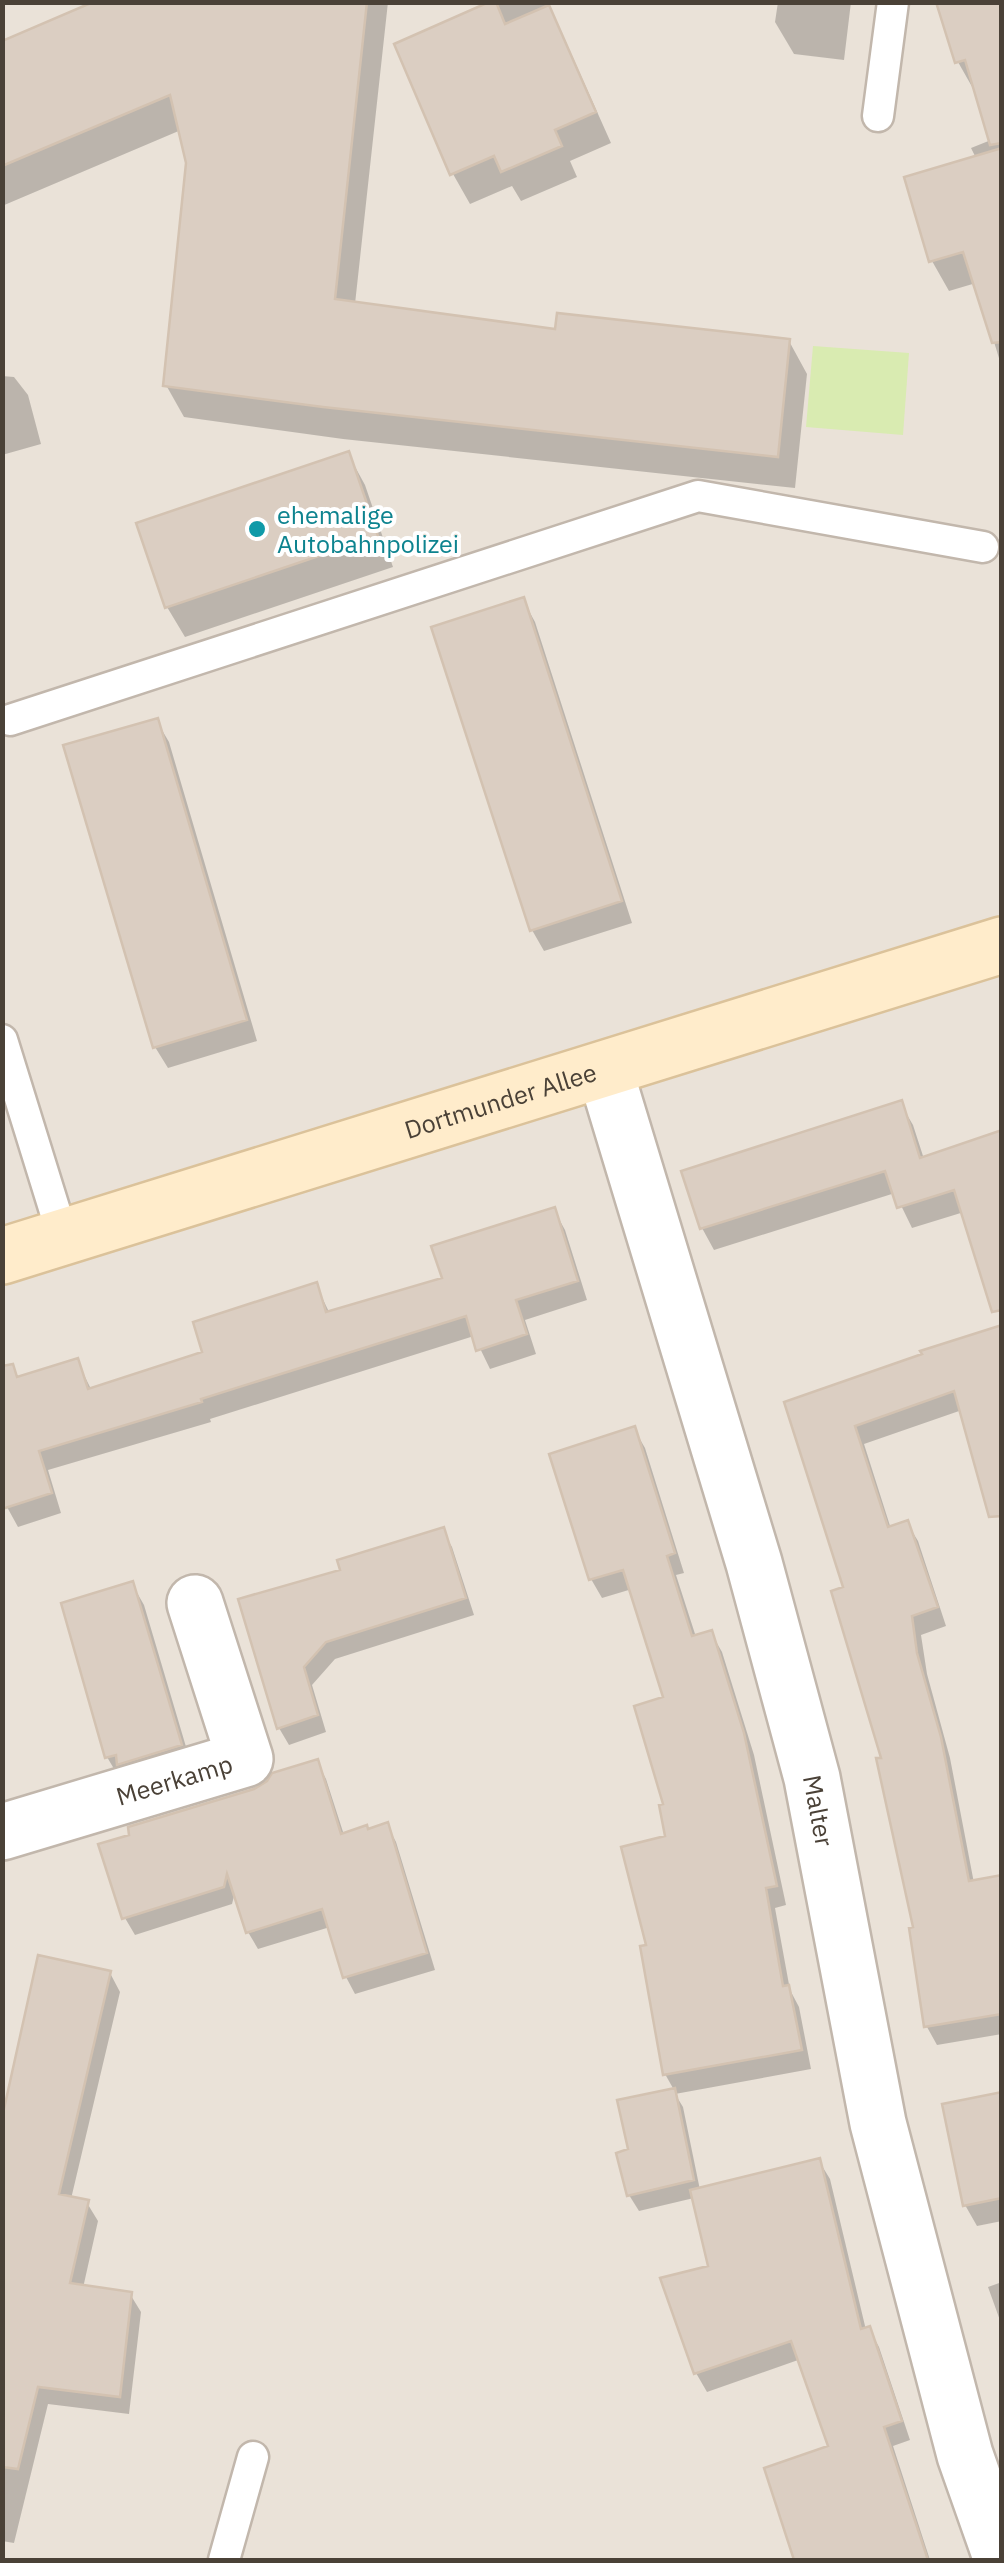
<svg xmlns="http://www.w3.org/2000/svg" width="1004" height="2563" viewBox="0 0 1004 2563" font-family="'IBM Plex Sans',sans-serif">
	<rect width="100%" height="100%" fill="#f6f1ea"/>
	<!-- residential -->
	<path fill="#eae2d8" d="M3 3H1001V2560H3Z"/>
	<!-- green -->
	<path fill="#d9ebb1" d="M813 346 909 353 903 435 806 427Z"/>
	<!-- shadow -->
	<path fill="#0003" d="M99 2H388L355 304 557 332 789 341 807 374 795 488 343 439 184 417 166 385 188 162 181 130 2 206V43Z
		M495 2H548L611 143 570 161 577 177 521 201 512 186 470 204 453 174 397 46Z
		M778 2H851L844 60 794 54 775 22Z
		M1002 2V368L976 283 949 291 932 261 976 158 971 148 991 140 975 92 958 62Z
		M2 376 14 377 28 395 41 444 2 455Z
		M348 454 365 485 393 567 185 637 167 607Z
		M523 600 535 622 632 923 544 951 532 930Z
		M156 720 169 742 257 1041 168 1068 155 1047Z
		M900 1103 913 1125 924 1159 1002 1132 964 1212 912 1228 895 1193 714 1250 702 1228Z
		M554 1210 565 1230 587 1300 525 1320 536 1354 490 1369 474 1336 210 1419 211 1422 48 1470 61 1513 18 1527 7 1507 77 1361 92 1391 206 1354 316 1285 330 1314 445 1280Z
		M1002 1327 962 1410 864 1444 891 1529 907 1523 918 1541 946 1626 921 1635 927 1674 950 1758 974 1883 1002 1878V2034L937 2045 927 2027 916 1929 884 1760 846 1589 787 1404Z
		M634 1429 645 1448 684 1573 676 1575 696 1637 711 1633 722 1652 754 1755 786 1905 775 1908 790 1990 799 2007 811 2069 675 2094 683 2107 700 2190 819 2161 830 2179 866 2330 869 2329 879 2347 910 2440 893 2446 930 2560H796L767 2470 831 2448 801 2359 707 2392 696 2373 663 2280 711 2268 694 2198 639 2211 629 2195 631 2151 674 2090 665 2074 649 1947 668 1838 666 1699 632 1589 602 1598 591 1579Z
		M442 1530 452 1547 474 1615 335 1659 312 1685 326 1732 289 1745 279 1728 241 1601 344 1571Z
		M132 1584 144 1605 192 1767 120 1779 107 1757Z
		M317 1762 326 1779 344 1835 387 1825 396 1842 435 1970 355 1994 346 1977 330 1927 258 1949 248 1932 235 1892 232 1904 135 1935 125 1918 102 1846 255 1791Z
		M110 1973 120 1992 71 2199 87 2203 98 2221 83 2288 130 2294 141 2312 129 2414 48 2404 14 2543 2 2541V2282Z
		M1002 2094V2221L977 2226 965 2205Z
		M1002 2282V2326L988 2287Z"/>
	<!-- building -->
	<path fill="#dbcec2" stroke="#d3c2b1" stroke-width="2.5" d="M93 2H367L335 299 555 329 557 313 790 339 778 457 323 407 163 386 186 163 170 95 2 166V41Z
		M489 2H496L505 24 549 5 596 112 555 130 562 146 501 172 494 156 450 175 394 44Z
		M936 2H1002V143L990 145 965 60 955 63Z
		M1002 148V342L992 343 963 252 929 262 904 177Z
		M349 451 378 536 165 608 136 523Z
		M524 597 622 901 530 931 431 627Z
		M158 718 247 1020 153 1048 63 745Z
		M902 1100 920 1158 1002 1130V1310L992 1312 954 1190 897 1208 885 1171 700 1229 681 1171Z
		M555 1207 578 1281 516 1300 527 1334 476 1351 466 1316 201 1399 202 1402 39 1451 52 1493 2 1509V1366L13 1364 17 1377 78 1358 88 1389 202 1352 193 1322 317 1282 326 1312 442 1278 431 1246Z
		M1002 1325V1516L989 1517 954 1391 855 1426 888 1527 908 1520 938 1607 912 1616 917 1653 941 1737 969 1881 1002 1875V2014L924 2027 909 1928 913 1927 876 1758H881L831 1591 843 1587 784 1402 922 1354 920 1351Z
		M635 1426 675 1553 667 1556 692 1636 712 1630 744 1733 777 1886 766 1888 783 1986 789 1985 802 2050 663 2075 640 1946 646 1945 621 1847 665 1836 659 1805 663 1804 634 1706 663 1697 623 1570 589 1580 549 1454Z
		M444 1527 466 1598 326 1642 304 1667 318 1715 277 1729 238 1599 340 1570 337 1560Z
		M133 1581 182 1745 117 1765 116 1755 105 1758 61 1603Z
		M318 1759 341 1834 367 1825 368 1829 388 1822 427 1953 343 1978 322 1909 246 1933 227 1874 224 1887 122 1919 98 1844 129 1835 128 1827 254 1789 267 1781 272 1773Z
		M38 1955 111 1971 59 2194 89 2200 70 2283 132 2292 120 2397 38 2387 18 2469 2 2467V2118Z
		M675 2088 694 2180 627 2196 616 2153 628 2149 617 2100Z
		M1002 2092V2198L963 2206 942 2104Z
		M820 2158 861 2329 870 2326 902 2421 884 2427 928 2560H794L764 2468 828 2446 791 2341 694 2374 660 2278 708 2266 690 2190Z"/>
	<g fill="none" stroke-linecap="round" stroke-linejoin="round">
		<defs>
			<path id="lane" d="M878 116 893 2
				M10 720 698 496 983 547
				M2 1040 63 1237
				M224 2560 253 2457"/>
			<g id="street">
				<path id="s1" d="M605 1071 754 1563 812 1778 878 2123 965 2455 1002 2560"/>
				<path id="s2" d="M2 1832 245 1759 195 1603"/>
			</g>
			<g id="secondary">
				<path id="s3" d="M2 1256 1002 945"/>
			</g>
		</defs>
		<!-- lane casing -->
		<use href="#lane" stroke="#c2b7ac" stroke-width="35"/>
		<!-- street casing -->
		<use href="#street" stroke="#c2b7ac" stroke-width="60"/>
		<!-- secondary casing -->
		<use href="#secondary" stroke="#dbc29a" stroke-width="60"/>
		<!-- lane -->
		<use href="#lane" stroke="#fff" stroke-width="30"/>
		<!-- street -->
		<use href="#street" stroke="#fff" stroke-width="55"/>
		<!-- secondary -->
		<use href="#secondary" stroke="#ffeccb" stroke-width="55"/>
	</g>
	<!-- markers -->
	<circle fill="#0f9aa8" stroke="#fff" stroke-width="4" cx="257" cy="529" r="10"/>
	<g text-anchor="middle" stroke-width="8" stroke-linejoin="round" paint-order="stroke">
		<!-- culture labels -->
		<g font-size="25" fill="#0d838f" stroke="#fff" text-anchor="start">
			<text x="277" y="524">ehemalige<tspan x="277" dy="29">Autobahnpolizei</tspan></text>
		</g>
		<!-- street labels -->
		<g font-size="25" fill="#4a4137" stroke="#fff">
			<text dy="9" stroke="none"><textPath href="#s3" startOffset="522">Dortmunder Allee</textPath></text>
			<text dy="9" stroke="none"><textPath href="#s2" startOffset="180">Meerkamp</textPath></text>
			<text dy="9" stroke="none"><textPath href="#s1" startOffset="770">Malter</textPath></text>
		</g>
	</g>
	<!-- border -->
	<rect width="1004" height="2563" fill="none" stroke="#4a4137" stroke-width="10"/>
</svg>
